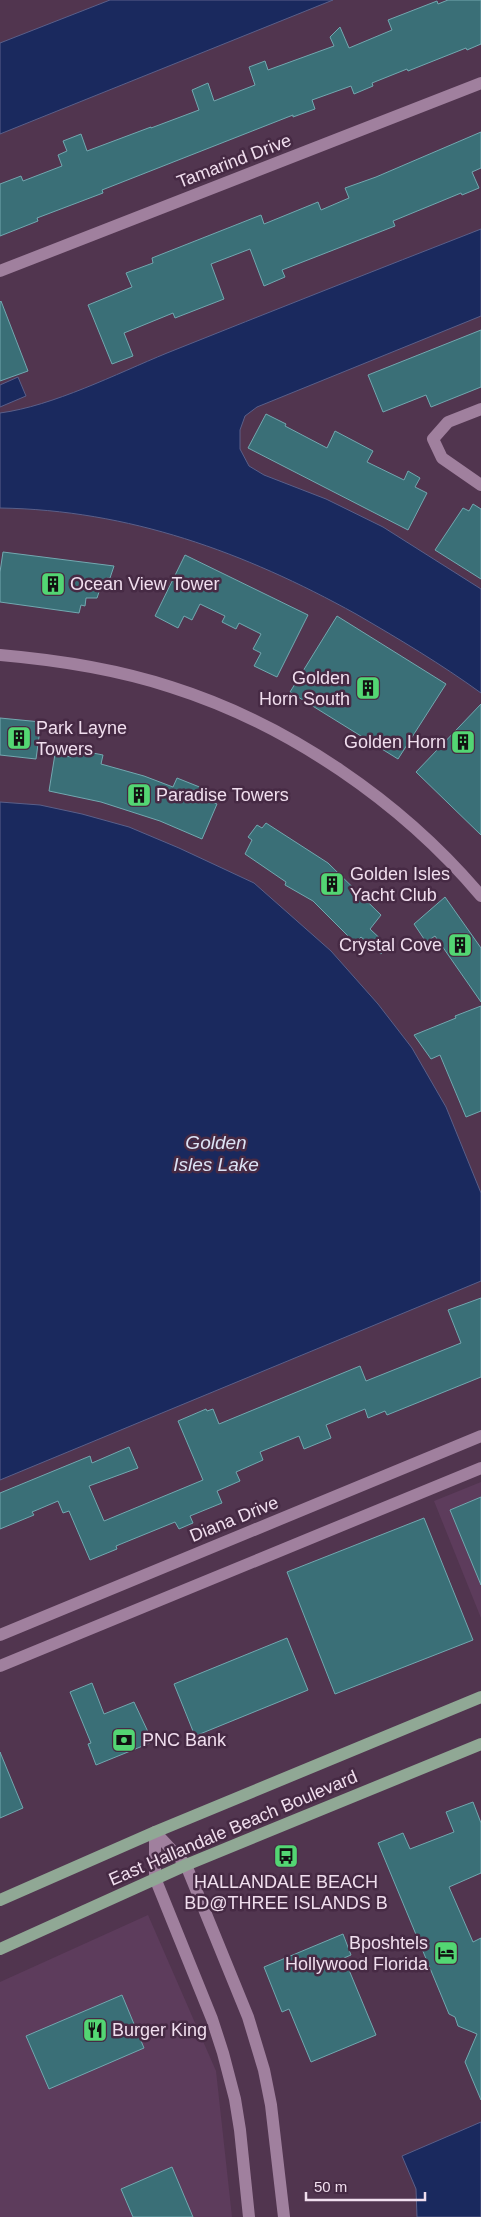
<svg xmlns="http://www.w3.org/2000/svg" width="481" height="2217" viewBox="0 0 481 2217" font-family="Arial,sans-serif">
	<rect width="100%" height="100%" fill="#51354f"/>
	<!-- built -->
	<path fill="#5d3c5c" d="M481 1482V1618L434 1501Z
		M148 1915 216 2071 232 2217H0V1982Z"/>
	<!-- water -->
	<path fill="#1a295e" stroke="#5a5f89" d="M110 0H333L0 134V43Z
		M481 229V316L257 407 245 416 240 430V449L249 466 264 475 326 499 383 527 481 589V693C441 664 399 639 356 614 244 552 129 510 0 508V413C53 406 116 374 167 353 272 311 376 270 481 229Z
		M18 377 26 396 0 407V385Z
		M0 802 40 805 82 814 129 827 179 848 254 883 331 951 378 1004 412 1048 446 1107 481 1193V1281L0 1480Z
		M481 2122V2217H417L416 2189 402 2156Z"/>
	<!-- building -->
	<path fill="#3a6f77" stroke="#72a8b0" d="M448 0H481V44L467 50 466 48 408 71 407 69 372 83 373 86 354 94 351 86 312 100 315 109 293 117V115L102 190 103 193 37 218 38 221 0 236V184L21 176 23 181 62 166 58 155 67 151 63 141 81 134 87 151 151 127V128L199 110 192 90 208 83 214 101 255 85 249 67 265 61 268 70 334 46 330 37 340 27 349 48 392 30 388 20 437 1 438 4Z
		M481 132V168L472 172 479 188 462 195 461 193 393 221 395 226 282 270 285 277 264 286 250 249 211 264 224 299 175 318 173 313 124 333 133 356 112 364 88 305 132 287 126 273 153 263 152 258 261 215 264 224 318 202 321 210 349 198 345 188 376 177Z
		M1 301 28 371 0 381V302Z
		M481 330V387L431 407 426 395 383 412 368 375Z
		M266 414 286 424 285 426 327 448 335 431 373 451 367 462 404 480 408 471 420 478 415 487 427 493 408 530 248 448Z
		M473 504 481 509V579L435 550 463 508 469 511Z
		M3 552 114 566 110 578H107L105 589H100L97 598H86L85 606 81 605 79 613 0 602V572Z
		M185 555 308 615 277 677 254 666 261 653 253 649 261 634 239 623 236 629 222 622 225 616 200 604 192 620 184 616 178 628 155 616Z
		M337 616 446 684 398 759 290 692Z
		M481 704V835L416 772Z
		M0 718 41 722 36 759 0 755Z
		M73 749 103 755 101 764 144 776 173 787 177 778 207 790 203 798 217 804 202 839 160 821 101 802 49 791 55 754 71 757Z
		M266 823 328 863 381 915 370 929 388 946 381 954 361 937 356 942 350 938 313 901 285 885 286 882 245 854 252 840 248 837 257 825 262 828Z
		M445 897 481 948V1002L435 936 426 942 414 924Z
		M481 1006V1111L466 1117 440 1055 431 1059 414 1035 456 1018 455 1016Z
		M481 1298V1377L387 1415 385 1411 368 1418 365 1409 326 1425 331 1438 304 1449 299 1436 260 1452 263 1460 236 1472 240 1481 217 1491 222 1503 190 1516 193 1523 179 1529 175 1522 116 1546 117 1549 90 1560 69 1511 63 1513 58 1501 32 1512 34 1515 0 1529V1493L90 1456 92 1463 129 1447 138 1468 89 1486 104 1521 203 1480 178 1421 206 1409 207 1411 213 1409 219 1424 360 1366 366 1381 461 1343 448 1310Z
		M481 1497V1585L450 1510Z
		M424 1518 473 1640 335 1694 287 1572Z
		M287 1638 308 1690 195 1736 174 1684Z
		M92 1683 104 1714 134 1702 149 1734 147 1735 150 1743 96 1765 88 1744 91 1743 70 1692Z
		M0 1752 23 1808 0 1818Z
		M473 1802 481 1823V1873L449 1887 473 1942 481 1938V2100L465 2062 477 2034 458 2026 455 2017 449 2014 378 1843 403 1833 410 1849 454 1832 446 1812Z
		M343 1934 351 1955 344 1958 376 2035 311 2062 289 2009 282 2012 264 1967Z
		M122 1995 144 2048 49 2089 26 2036Z
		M172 2167 193 2217H133L121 2189Z"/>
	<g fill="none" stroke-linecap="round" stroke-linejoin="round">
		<!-- minor -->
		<path stroke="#a0809e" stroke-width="12" d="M0 271 481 83
			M481 409 448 422 433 439 442 458 481 485
			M0 655C58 660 116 669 171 687 288 724 402 802 481 896
			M0 1635 481 1436
			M0 1666 481 1468
			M155 1832 186 1865 248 2017 264 2070 271 2105 284 2217
			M155 1832V1878L212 2019 223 2053 235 2099 240 2130 249 2217"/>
		<!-- major -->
		<path stroke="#90a895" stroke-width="12" d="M0 1900 155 1832 481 1697
			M0 1949 186 1865 481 1744"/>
	</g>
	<!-- icons -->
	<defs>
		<symbol id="building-square" viewBox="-11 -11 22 22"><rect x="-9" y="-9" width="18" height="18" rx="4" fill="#53d673" stroke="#462a44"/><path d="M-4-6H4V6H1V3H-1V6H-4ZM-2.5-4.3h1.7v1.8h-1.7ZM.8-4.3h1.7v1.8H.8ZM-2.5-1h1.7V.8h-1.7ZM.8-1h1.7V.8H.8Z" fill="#111"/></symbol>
		<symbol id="bank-square" viewBox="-11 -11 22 22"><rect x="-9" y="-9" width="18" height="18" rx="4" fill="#53d673" stroke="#462a44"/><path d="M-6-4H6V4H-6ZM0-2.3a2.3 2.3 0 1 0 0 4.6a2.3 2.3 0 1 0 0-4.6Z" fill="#111"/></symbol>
		<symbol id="bus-square" viewBox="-11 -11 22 22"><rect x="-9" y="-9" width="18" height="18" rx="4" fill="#53d673" stroke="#462a44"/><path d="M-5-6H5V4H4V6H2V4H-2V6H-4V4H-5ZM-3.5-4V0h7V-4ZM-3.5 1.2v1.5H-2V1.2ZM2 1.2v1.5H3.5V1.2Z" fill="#111"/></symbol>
		<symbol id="hotel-square" viewBox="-11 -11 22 22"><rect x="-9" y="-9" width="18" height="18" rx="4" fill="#53d673" stroke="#462a44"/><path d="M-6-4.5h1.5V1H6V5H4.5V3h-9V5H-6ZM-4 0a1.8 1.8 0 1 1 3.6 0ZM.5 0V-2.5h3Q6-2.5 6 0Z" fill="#111"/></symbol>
		<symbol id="restaurant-square" viewBox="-11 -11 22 22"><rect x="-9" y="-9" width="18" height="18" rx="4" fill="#53d673" stroke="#462a44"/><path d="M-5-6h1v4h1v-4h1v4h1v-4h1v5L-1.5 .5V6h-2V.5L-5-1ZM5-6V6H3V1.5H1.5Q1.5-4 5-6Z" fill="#111"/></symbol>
	</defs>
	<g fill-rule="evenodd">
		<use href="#building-square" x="39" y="570" width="28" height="28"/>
		<use href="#building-square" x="354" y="674" width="28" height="28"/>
		<use href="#building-square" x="5" y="724" width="28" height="28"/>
		<use href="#building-square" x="449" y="728" width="28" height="28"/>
		<use href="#building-square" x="125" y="781" width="28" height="28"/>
		<use href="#building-square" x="318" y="870" width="28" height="28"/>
		<use href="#building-square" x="446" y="931" width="28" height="28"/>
		<use href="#bank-square" x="110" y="1726" width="28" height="28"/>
		<use href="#bus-square" x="272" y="1842" width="28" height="28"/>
		<use href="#hotel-square" x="432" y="1939" width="28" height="28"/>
		<use href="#restaurant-square" x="81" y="2016" width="28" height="28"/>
	</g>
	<g text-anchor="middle" stroke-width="5" stroke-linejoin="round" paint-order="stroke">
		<!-- street labels -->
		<g font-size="18" fill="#f0deee" stroke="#462a44">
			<text transform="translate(234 161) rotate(-21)" y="6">Tamarind Drive</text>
			<text transform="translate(234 1519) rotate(-22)" y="6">Diana Drive</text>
			<text transform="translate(233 1828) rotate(-23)" y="6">East Hallandale Beach Boulevard</text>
		</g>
		<!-- poi labels -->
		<g font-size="18" fill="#f0deee" stroke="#462a44" text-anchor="start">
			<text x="70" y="590">Ocean View Tower</text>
			<text x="350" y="684" text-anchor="end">Golden<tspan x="350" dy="21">Horn South</tspan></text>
			<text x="36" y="734">Park Layne<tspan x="36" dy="21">Towers</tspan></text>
			<text x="446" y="748" text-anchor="end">Golden Horn</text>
			<text x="156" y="801">Paradise Towers</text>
			<text x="350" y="880">Golden Isles<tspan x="350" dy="21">Yacht Club</tspan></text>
			<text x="442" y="951" text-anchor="end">Crystal Cove</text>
			<text x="142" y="1746">PNC Bank</text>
			<text x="286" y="1888" text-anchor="middle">HALLANDALE BEACH<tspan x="286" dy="21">BD@THREE ISLANDS B</tspan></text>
			<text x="428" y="1949" text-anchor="end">Bposhtels<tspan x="428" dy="21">Hollywood Florida</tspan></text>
			<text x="112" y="2036">Burger King</text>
		</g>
		<!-- water labels -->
		<g font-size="19" font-style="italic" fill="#dce3f5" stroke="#462a44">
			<text x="216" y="1149">Golden<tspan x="216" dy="22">Isles Lake</tspan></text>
		</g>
	</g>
	<!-- scale -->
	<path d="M306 2192v8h119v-8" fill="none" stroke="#f0deee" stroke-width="2.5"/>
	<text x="314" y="2192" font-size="15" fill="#f0deee" stroke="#462a44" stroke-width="4" paint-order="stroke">50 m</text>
</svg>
